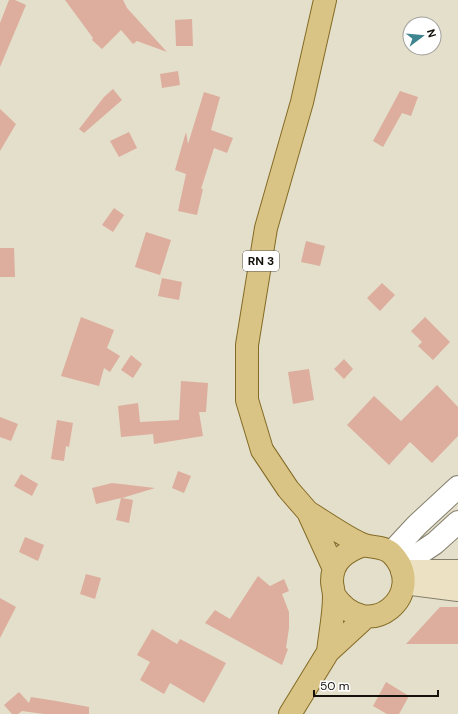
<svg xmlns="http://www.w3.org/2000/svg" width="458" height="714" viewBox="0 0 458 714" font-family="'DM Sans',sans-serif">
	<rect width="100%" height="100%" fill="#e3dfca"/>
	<!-- building -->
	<path fill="#ddad9e" d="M9 0H15L26 5 0 67V23Z
		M65 0H123L127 8 167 52 137 41 133 44 121 30 102 49 92 40 93 38Z
		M192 19 193 46H176L175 20Z
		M178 71 180 85 162 88 160 74Z
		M113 89 122 100 84 133 79 129 104 97Z
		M400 91 418 97 411 116 402 113 383 147 373 141Z
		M204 92 220 97 211 130 233 138 227 153 214 148 201 189H203L197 215 178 211 186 174 175 170 186 132 188 144Z
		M0 109 16 124 0 151Z
		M129 132 137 148 119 157 110 141Z
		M114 208 124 215 113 232 102 225Z
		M146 232 171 240 160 275 135 267Z
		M306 241 325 246 320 266 301 262Z
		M0 248H14L15 277H0Z
		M162 278 182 282 179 300 158 296Z
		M382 283 395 295 380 311 367 298Z
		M81 317 114 330 107 348 120 356 110 372 104 368 99 386 61 376Z
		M425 317 450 342 433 360 418 346 422 342 411 331Z
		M131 355 142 364 133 378 121 370Z
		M344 359 353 369 344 379 334 369Z
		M309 369 314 400 293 404 288 372Z
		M181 381 208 383 206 412H199L203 436 154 444 153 434 121 437 118 406 138 403 140 422 179 420Z
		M437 385 458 407V436L432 463 410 442 389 465 347 425 374 396 401 421Z
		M0 417 18 424 11 441 0 437Z
		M57 420 73 423 69 447 66 446 64 461 51 459Z
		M178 471 191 476 184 493 172 488Z
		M21 474 38 484 32 496 14 486Z
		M112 483 155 488 122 498 133 500 129 523 116 520 121 498 96 504 92 488Z
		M25 537 44 545 38 561 19 552Z
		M86 574 101 578 95 599 80 594Z
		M258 576 270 586 284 579 289 591 282 594 289 612V628L286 648 288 649 282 665 205 623 215 610 230 619Z
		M0 598 16 607 0 638Z
		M440 607H458V644H406Z
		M152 629 177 644 180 639 226 663 204 703 170 683 164 694 140 680 150 662 137 655Z
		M386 682 409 696 399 714H387L373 706Z
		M19 692 29 703 31 697 56 701 89 707V714H44L22 711 18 714H12L4 705Z"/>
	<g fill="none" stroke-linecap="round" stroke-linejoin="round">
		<defs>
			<path id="tertiary" d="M391 553 417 525 458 487
				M401 566 435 543 458 522"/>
			<path id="secondary" d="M402 571H458
				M404 583 458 590"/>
			<path id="primary" d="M325 0 302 102 266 228 247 345V400L262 450 288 489 308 512 334 569
				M308 512C323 521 348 539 364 545 373 548 384 546 392 554 429 593 369 647 334 595
				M328 652C330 633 334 615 334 596 334 591 332 586 332 581 332 561 346 551 364 545
				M290 714 328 652 366 617"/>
		</defs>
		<!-- tertiary casing -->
		<use href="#tertiary" stroke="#847f6d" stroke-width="24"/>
		<!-- secondary casing -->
		<use href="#secondary" stroke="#847f6d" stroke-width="24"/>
		<!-- primary casing -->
		<use href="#primary" stroke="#846b25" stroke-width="24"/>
		<!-- tertiary -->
		<use href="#tertiary" stroke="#fff" stroke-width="22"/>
		<!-- secondary -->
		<use href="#secondary" stroke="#ece1c2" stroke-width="22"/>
		<!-- primary -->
		<use href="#primary" stroke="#d9c385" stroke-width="22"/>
	</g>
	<g text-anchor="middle" stroke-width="3.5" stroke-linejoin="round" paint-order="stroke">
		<!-- shield labels -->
		<rect fill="#fff" stroke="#5a5954" stroke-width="1" x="243" y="251" width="36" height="20" rx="3"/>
		<g font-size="12" font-weight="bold" fill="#14120b">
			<text x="261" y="265">RN 3</text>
		</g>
	</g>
	<!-- north arrow -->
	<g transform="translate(422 36) rotate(74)"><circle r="19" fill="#ffffff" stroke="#a1a09d"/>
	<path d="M0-3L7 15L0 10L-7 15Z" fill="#3e858f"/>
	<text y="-6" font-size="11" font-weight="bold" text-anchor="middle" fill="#14120b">N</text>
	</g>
	<!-- scale -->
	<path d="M314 690v6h124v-6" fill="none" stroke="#14120b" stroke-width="2"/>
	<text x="320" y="690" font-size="12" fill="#14120b" stroke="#ffffff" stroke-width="3" paint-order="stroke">50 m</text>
</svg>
